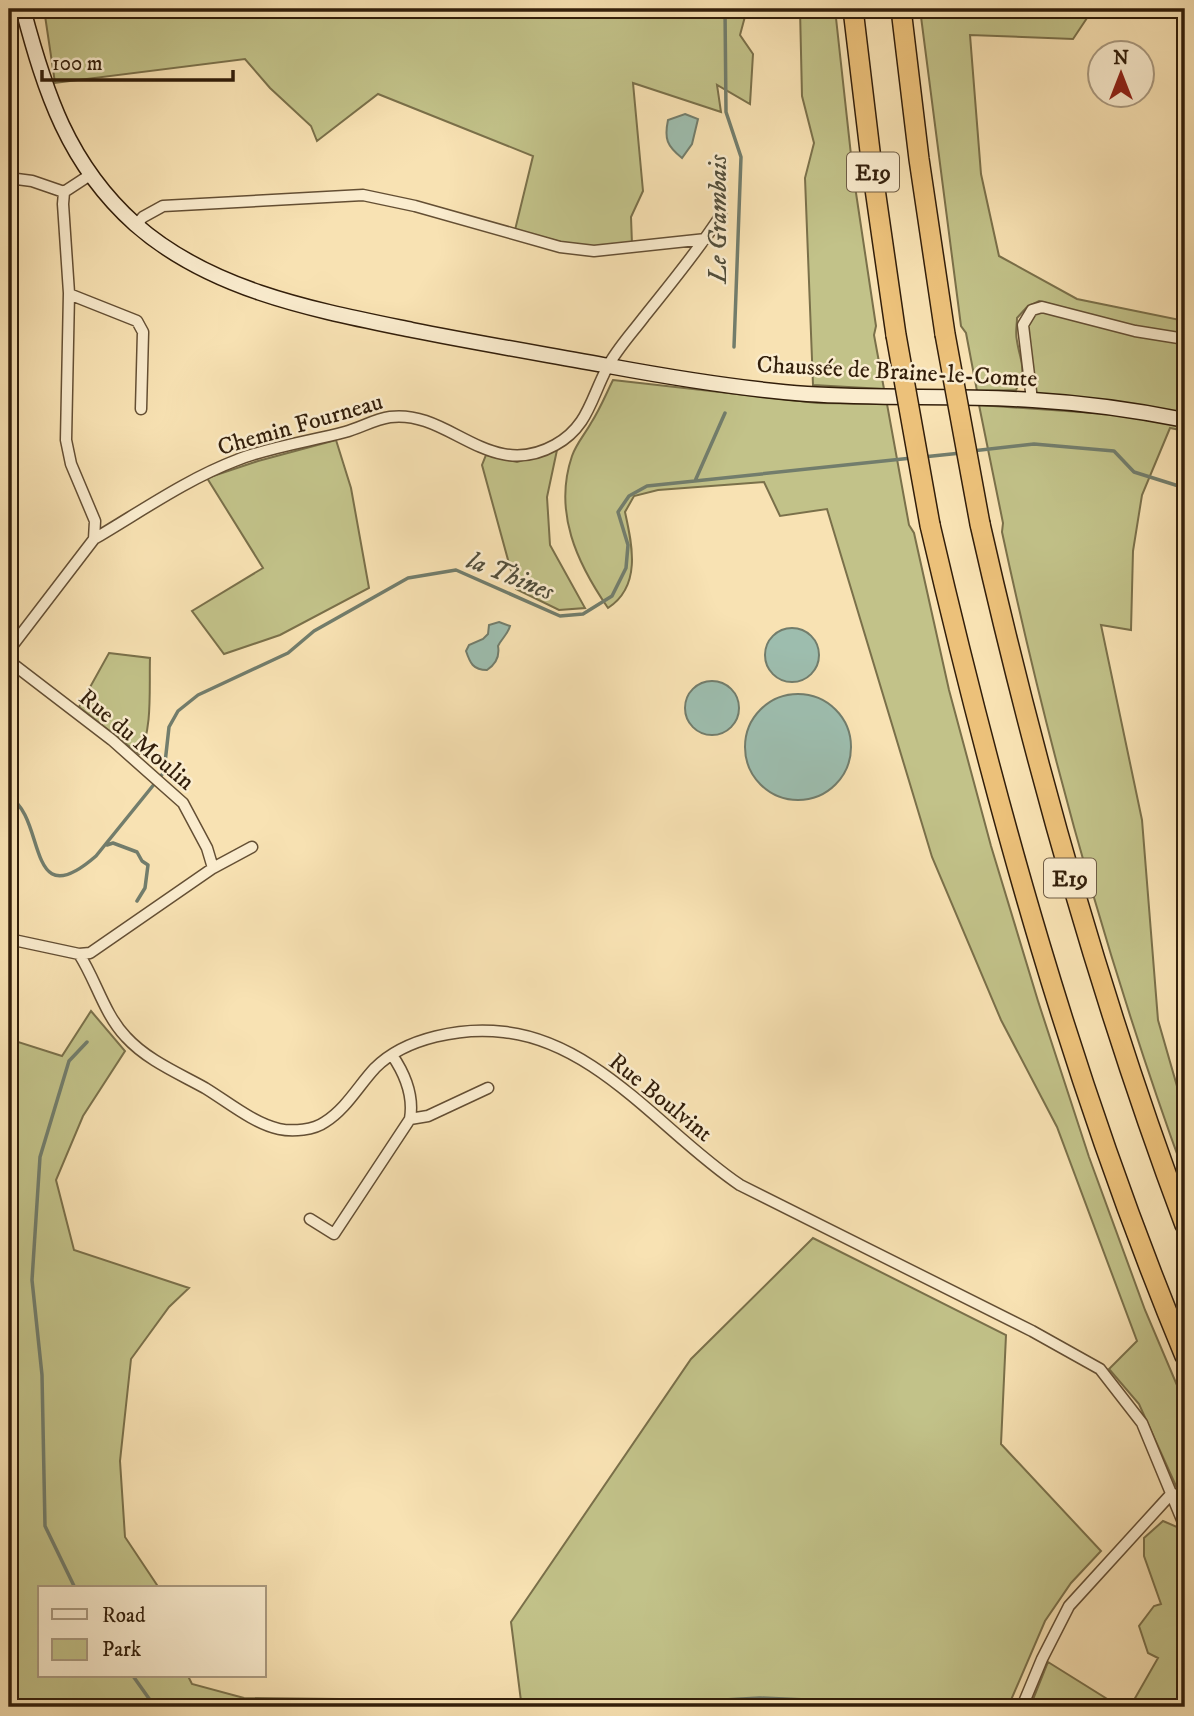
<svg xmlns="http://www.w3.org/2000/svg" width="1194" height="1716" viewBox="0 0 1194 1716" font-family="'IM FELL DW Pica',serif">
	<rect width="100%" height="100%" fill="#f8e2b3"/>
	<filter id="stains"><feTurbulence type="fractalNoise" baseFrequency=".00286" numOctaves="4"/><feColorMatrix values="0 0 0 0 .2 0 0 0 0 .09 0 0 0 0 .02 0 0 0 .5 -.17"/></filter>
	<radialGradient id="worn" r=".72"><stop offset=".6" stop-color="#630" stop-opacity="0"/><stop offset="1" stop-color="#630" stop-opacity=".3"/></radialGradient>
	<!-- green -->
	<path fill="#c2c289" stroke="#7a704a" stroke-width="2" fill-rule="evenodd" d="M44 9H747L740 35 753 54 750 104 717 85 721 112 633 83 643 191 631 217 632 244 594 247 561 242 515 230 533 156 378 94 317 141 311 126 270 88 245 59 55 83Z
		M800 9H835L853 173 876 326 874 335 884 389 813 385 805 178 814 143 802 96Z
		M920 9H1093L1073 39 970 35 981 174 999 256 1077 299 1185 321V431L1170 428 1142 495 1133 551 1131 630 1101 625 1142 820 1158 1020 1185 1114V1176C1108 965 1049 751 1002 532L1003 523 979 405 1095 413 1032 400 1027 307 1017 318C1017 325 1015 333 1017 341 1020 361 1028 370 1016 390L977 391 966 333 961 326ZM1039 301 1097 317 1029 306Z
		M613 380 817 403 887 404 909 525 914 533 949 690 991 846 1038 1001 1089 1157 1145 1310 1185 1404V1506L1139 1404 1109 1369 1137 1341 1057 1127 1001 1020 932 857 827 509 780 516 764 482 658 490 634 496 625 512C632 544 642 586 608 608 577 563 553 512 572 456 576 444 585 434 591 423 600 409 606 394 613 380Z
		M336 440 351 488 369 588 280 635 224 654 192 611 263 568 207 478 258 461Z
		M557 450 547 497 550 545 585 608 559 610 516 589 482 465 486 455 517 462Z
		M109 653 150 658C149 685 153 732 139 754L79 707Z
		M91 1011 125 1051 83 1116 56 1180 74 1250 189 1288 169 1307 131 1359 120 1461 125 1537 159 1588H40V1676H188L192 1684 244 1698 521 1701 511 1622 691 1359 813 1238 1006 1335 1001 1444 1101 1551 1071 1583 1045 1621 1008 1707H9V1039L62 1056Z
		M1163 1521 1177 1527 1185 1549V1707H1130L1158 1658 1148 1653 1139 1626 1154 1606 1161 1604 1144 1556V1538Z
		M1048 1662 1120 1707H1030Z"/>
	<!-- water -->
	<path fill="#9dbdae" stroke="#727d6c" stroke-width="2" d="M685 114 698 119 692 144 682 158C667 146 664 139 668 120Z
		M499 622 510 626C508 634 502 638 498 646 500 657 496 664 487 670 473 670 470 663 466 651L469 645 483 639 488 634 489 625Z
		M765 655a27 27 0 1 1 54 0a27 27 0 1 1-54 0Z
		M685 708a27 27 0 1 1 54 0a27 27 0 1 1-54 0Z
		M745 747a53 53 0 1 1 106 0a53 53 0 1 1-106 0Z"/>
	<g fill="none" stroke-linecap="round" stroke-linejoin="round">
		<!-- stream -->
		<path stroke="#727d6c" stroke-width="3.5" d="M725 9 726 112 741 157 734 347
			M972 451 1034 444 1114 451 1134 472 1185 488
			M923 457 961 453
			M695 481 725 413
			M9 797C47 817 25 918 96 856L164 772 169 727 178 711 198 695 288 653 314 631 408 578 456 570 560 616 583 614 612 596 626 568 628 545 618 512 629 496 647 486 912 458
			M107 845 113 843 137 852 142 861 148 865 145 888 137 901
			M75 1588 45 1526 42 1375 32 1280 40 1157 69 1061 87 1042
			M133 1676 155 1707
			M596 1707 760 1698 919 1705"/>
		<defs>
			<path id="minor" d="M9 178 32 181 64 192
				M64 192 90 175
				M136 225 143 217 163 206 363 195 415 206 560 247 594 251 706 239
				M69 294 137 321 143 332 141 409
				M1032 400 1023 325 1032 310 1042 307 1135 331 1185 339
				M94 539C140 512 187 479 237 460 269 447 311 441 345 432 360 428 375 419 390 417 449 409 489 482 555 445 588 427 591 398 607 368 616 350 632 333 644 317 671 283 698 251 721 215
				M9 650 94 539 95 521 71 464 66 440 69 293 63 204 64 192
				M9 661 112 740 183 803 207 848 213 868
				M9 939 79 954 90 953 213 868 252 847
				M79 954C96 980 104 1014 126 1037 147 1060 178 1073 205 1088 228 1102 253 1123 279 1129 293 1132 314 1130 325 1122 346 1109 359 1085 375 1068 406 1037 463 1027 504 1032 598 1042 665 1135 740 1185L1032 1331 1100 1369 1142 1423 1185 1527
				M410 1119 428 1116 488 1088
				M310 1219 334 1234 410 1119C414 1096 405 1074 392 1055
				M1022 1707 1042 1659 1069 1606 1172 1493"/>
			<path id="secondary" d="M23 9C45 92 68 164 135 224 211 291 315 310 412 330 477 343 543 354 609 366 674 378 740 389 807 394 882 399 958 395 1033 400 1084 403 1135 410 1185 420"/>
			<path id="motorway" d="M853 9 872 168 896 335
				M901 9 919 159 945 334
				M980 524C1034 762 1099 996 1185 1225
				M930 525C996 808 1073 1087 1185 1356"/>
		</defs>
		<!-- minor casing -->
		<use href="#minor" stroke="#644f34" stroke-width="13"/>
		<!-- secondary casing -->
		<use href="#secondary" stroke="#321e0a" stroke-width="17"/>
		<!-- motorway casing -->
		<use href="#motorway" stroke="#321e0a" stroke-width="22"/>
		<!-- minor -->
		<use href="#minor" stroke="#faecce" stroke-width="10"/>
		<!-- secondary -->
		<use href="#secondary" stroke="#faecce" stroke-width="14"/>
		<!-- motorway -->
		<use href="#motorway" stroke="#ecc17a" stroke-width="19"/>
		<defs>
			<path id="motorway-bridge" d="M945 334 980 524
				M896 335 930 525"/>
		</defs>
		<!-- motorway-bridge casing -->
		<use href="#motorway-bridge" stroke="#321e0a" stroke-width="22" stroke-linecap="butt"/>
		<!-- motorway-bridge -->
		<use href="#motorway-bridge" stroke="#ecc17a" stroke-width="19"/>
	</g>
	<g text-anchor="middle" stroke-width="5" stroke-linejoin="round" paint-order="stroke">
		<!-- shield labels -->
		<g fill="#faecce" stroke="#6e5c45" stroke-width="2">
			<rect x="847" y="152.5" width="52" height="39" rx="5"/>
			<rect x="1044" y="858.5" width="52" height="39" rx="5"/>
		</g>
		<g font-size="23" font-weight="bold" fill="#321e0a">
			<text x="873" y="180">E19</text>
			<text x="1070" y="886">E19</text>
		</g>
		<!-- street labels -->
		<g font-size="24" fill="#321e0a" stroke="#faecce">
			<text transform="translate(897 371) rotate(3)" y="8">Chaussée de Braine-le-Comte</text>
			<text transform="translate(300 424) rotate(-16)" y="8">Chemin Fourneau</text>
			<text transform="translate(137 739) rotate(40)" y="8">Rue du Moulin</text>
			<text transform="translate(661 1097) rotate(39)" y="8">Rue Boulvint</text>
		</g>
		<!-- water labels -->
		<g font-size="26" font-style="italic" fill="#524e3b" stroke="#faecce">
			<text transform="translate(717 219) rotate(-90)" y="9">Le Grambais</text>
			<text transform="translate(511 575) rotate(22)" y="9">la Thines</text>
		</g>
	</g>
	<!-- margin -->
	<rect width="1194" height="1716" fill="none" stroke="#f8e2b3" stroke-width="35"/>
	<rect x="10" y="10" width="1173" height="1695" fill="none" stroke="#321e0a" stroke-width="3.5"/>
	<rect x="18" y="18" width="1159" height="1681" fill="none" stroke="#321e0a" stroke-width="2"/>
	<!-- legend -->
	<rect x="38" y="1586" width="228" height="91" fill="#faecce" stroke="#aa9a80" stroke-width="2"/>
	<rect x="52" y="1609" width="35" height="10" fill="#faecce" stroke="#aa9a80" stroke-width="2"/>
	<text x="102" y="1622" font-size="21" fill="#321e0a">Road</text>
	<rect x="52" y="1639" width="35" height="21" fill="#c2c289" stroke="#aa9a80" stroke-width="2"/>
	<text x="102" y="1656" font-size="21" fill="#321e0a">Park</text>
	<!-- north arrow -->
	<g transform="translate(1121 74)"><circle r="33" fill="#faecce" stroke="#aa9a80" stroke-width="2"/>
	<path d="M0-5L12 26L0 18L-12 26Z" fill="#8f2418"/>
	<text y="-10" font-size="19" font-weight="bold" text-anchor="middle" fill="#321e0a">N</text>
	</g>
	<!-- scale -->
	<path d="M42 70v10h191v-10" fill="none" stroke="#321e0a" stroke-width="3.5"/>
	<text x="52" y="70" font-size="21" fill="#321e0a" stroke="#faecce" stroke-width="5" paint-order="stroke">100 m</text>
	<rect width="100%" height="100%" filter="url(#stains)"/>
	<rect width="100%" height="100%" fill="url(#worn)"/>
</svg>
